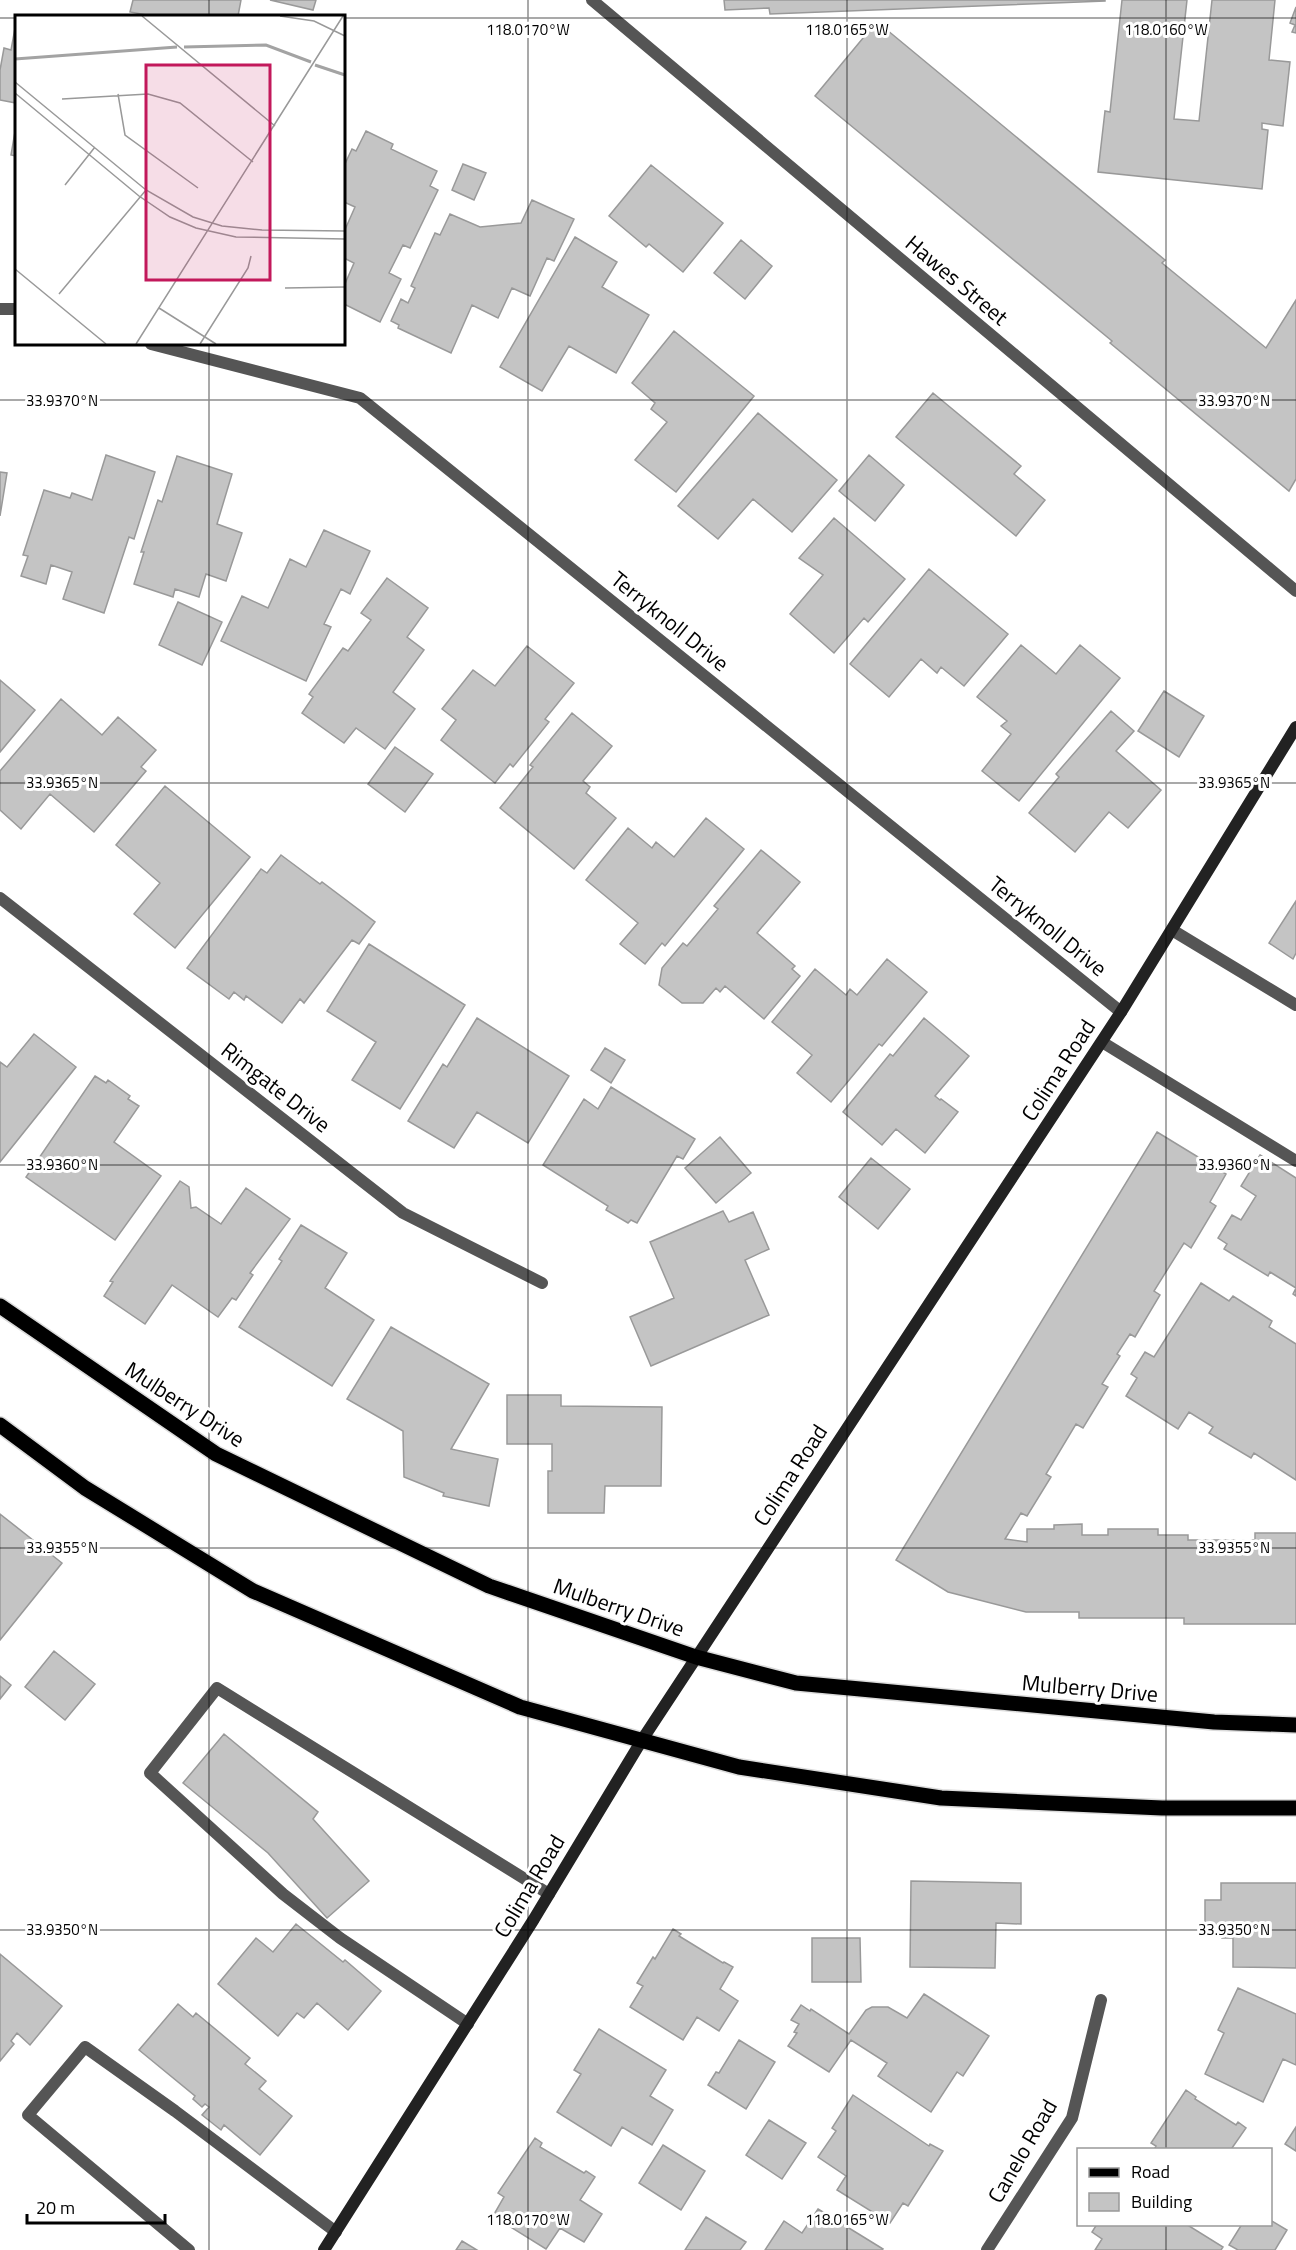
<svg xmlns="http://www.w3.org/2000/svg" width="1296" height="2250" viewBox="0 0 1296 2250" font-family="'Titillium Web',sans-serif">
	<rect width="100%" height="100%" fill="#fff"/>
	<!-- building -->
	<path fill="#c4c4c4" stroke="#999" stroke-width="1.5" d="M133 0H241L238 16H152L130 12Z
		M270 0H316L313 10Z
		M724 0H1105V1L770 14 769 8 725 10Z
		M1122 0H1187L1174 119 1199 121 1212 0H1275L1269 60 1290 62 1283 126 1262 123V129L1268 130 1262 189 1098 172 1105 111 1110 112Z
		M1296 7V33L1292 32 1295 25 1290 23Z
		M16 23V103L0 100V70L4 48 11 50Z
		M881 25 1165 260 1162 263 1266 348 1296 300V479L1289 491 1110 343 1112 341 815 96 873 26 877 29Z
		M16 126V156L11 155Z
		M366 131 393 144 391 149 437 171 430 186 438 190 410 248 403 245 389 273 401 279 380 322 344 304V286L354 263 344 258V232L355 207 344 202V166L352 149 356 151Z
		M463 164 486 173 474 200 452 190Z
		M651 165 723 223 683 272 649 244 646 247 609 216Z
		M532 200 574 219 554 261 547 258 530 296 512 288 498 318 472 305 451 353 398 328 399 325 391 321 401 299 408 303 415 288 411 286 435 233 440 235 450 214 480 227 521 223Z
		M575 237 617 262 602 287 649 315 616 373 569 346 542 391 500 367Z
		M741 240 772 266 745 299 714 273Z
		M674 331 754 396 676 492 635 460 667 422 651 409 655 403 632 383Z
		M933 393 1021 466 1014 474 1045 500 1016 536 896 437Z
		M758 413 837 480 792 532 753 499 718 539 678 506Z
		M106 455 155 472 134 539 129 537 104 613 63 599 72 572 51 565 46 584 21 576 28 556 23 555 44 490 70 498 72 493 92 500Z
		M869 455 904 485 875 521 839 491Z
		M177 456 232 474 217 524 242 533 226 581 206 574 199 597 175 589 173 597 134 584 144 552H141L158 500 162 502Z
		M0 472 7 473 0 516Z
		M834 518 905 579 868 622 864 618 834 653 790 614 823 575 799 558Z
		M324 530 370 551 350 594 341 589 324 624 331 627 306 681 221 641 242 596 268 608 290 559 306 567Z
		M929 569 1008 634 964 686 941 667 937 673 921 659 889 697 850 664Z
		M387 578 428 608 407 637 424 650 393 692 415 709 385 749 356 728 344 743 302 713 313 697 309 694 343 648 348 651 371 620 361 613Z
		M178 602 222 622 202 665 159 645Z
		M1021 645 1056 674 1080 645 1120 678 1019 801 982 771 1011 734 1001 726 1007 721 977 697Z
		M527 646 574 683 545 719 549 722 513 767 510 764 495 783 441 740 456 720 442 709 473 670 495 686Z
		M0 680 35 710 0 752Z
		M1164 691 1204 716 1179 757 1138 731Z
		M61 699 102 735 118 717 156 750 141 767 146 771 94 832 50 794 21 829 0 810V771Z
		M1111 711 1134 731 1116 751 1161 790 1128 828 1109 812 1075 852 1029 813 1059 777 1056 774Z
		M572 713 612 746 583 781 590 787 586 793 616 818 574 869 500 808 533 767 530 765Z
		M395 747 433 774 405 812 368 784Z
		M165 786 250 857 175 948 134 914 160 883 116 845Z
		M706 818 744 849 665 946 662 943 645 964 620 944 638 923 586 880 628 828 652 848 656 842 674 857Z
		M761 850 800 882 757 933 795 966 792 969 800 976 764 1019 725 986 720 992 716 988 703 1003H682L659 985 662 968 683 943 687 946 718 909 714 906Z
		M281 855 320 884 322 882 375 922 359 944 352 940 304 1003 300 999 282 1023 246 996 244 1000 234 992 229 999 187 968 261 869 267 873Z
		M1296 901V953L1293 959 1269 943Z
		M369 944 465 1005 400 1109 352 1080 376 1042 327 1011Z
		M887 959 927 992 882 1046 879 1044 831 1102 797 1073 812 1055 772 1022 815 969 846 995 850 989 857 995Z
		M477 1018 569 1076 528 1143 477 1112 454 1148 408 1121 443 1064 447 1067Z
		M924 1018 969 1056 935 1096 940 1100 941 1099 958 1112 925 1153 896 1129 882 1145 843 1112 890 1054 893 1056Z
		M34 1034 76 1067 0 1162V1062L7 1067Z
		M605 1048 625 1060 611 1083 591 1070Z
		M95 1076 106 1083 108 1080 130 1096 128 1099 139 1106 114 1142 161 1176 115 1240 26 1177Z
		M611 1087 695 1139 683 1159 677 1156 637 1223 631 1220 628 1223 606 1210 608 1206 543 1165 584 1099 598 1109Z
		M1157 1132 1226 1174 1210 1202 1216 1206 1191 1248 1184 1243 1154 1291 1160 1295 1135 1337 1130 1334 1117 1354 1120 1356 1102 1384 1108 1387 1083 1428 1076 1424 1046 1474 1051 1477 1027 1516 1021 1513 1005 1539 1027 1542V1529H1054V1525L1082 1524V1535H1108V1529H1158V1535H1188V1540H1255V1533H1296V1624H1184V1618H1079V1612H1026L948 1592 896 1560Z
		M720 1137 751 1173 716 1203 685 1168Z
		M1260 1155 1296 1178V1296L1293 1294 1296 1288 1270 1272 1268 1276 1224 1249 1227 1244 1218 1238 1232 1215 1241 1220 1256 1196 1241 1186Z
		M871 1158 910 1189 878 1229 839 1197Z
		M180 1181 189 1187 191 1208 196 1207 221 1224 246 1188 290 1219 250 1273 253 1275 236 1300 232 1298 218 1317 172 1285 145 1324 104 1296 113 1282 110 1281Z
		M723 1211 729 1222 753 1212 769 1249 745 1260 769 1315 651 1366 630 1317 674 1298 650 1242Z
		M301 1225 347 1253 325 1288 374 1320 332 1386 239 1327 282 1261 279 1259Z
		M1201 1283 1229 1301 1233 1296 1272 1321 1269 1327 1296 1344V1480L1254 1453 1251 1458 1209 1433 1213 1427 1189 1412 1178 1429 1126 1396 1137 1378 1131 1374 1145 1352 1154 1357Z
		M391 1327 489 1384 451 1449 498 1459 489 1506 443 1496 444 1493 404 1477 403 1431 347 1399Z
		M507 1395H561V1406L662 1407 661 1486H605L604 1513H548V1471H552V1444H507Z
		M0 1514 62 1563 0 1640Z
		M54 1651 95 1684 65 1720 25 1687Z
		M0 1676 11 1685 0 1699Z
		M224 1734 318 1812 313 1819 369 1881 327 1918 268 1853 183 1783Z
		M911 1881 1021 1883V1924L996 1923 995 1968 910 1967Z
		M1221 1883H1296V1968L1233 1967V1938H1222V1930H1205V1900H1221Z
		M296 1924 343 1962 345 1960 381 1991 348 2030 317 2003 304 2018 297 2013 278 2036 218 1984 256 1938 273 1952Z
		M673 1929 681 1934 679 1936 723 1963 724 1962 733 1967 720 1989 738 2001 719 2031 697 2017 683 2040 630 2007 643 1986 637 1983 653 1957 655 1959Z
		M812 1938H860L861 1982H812Z
		M0 1954 62 2006 30 2045 17 2033 11 2041 14 2044 0 2061Z
		M1238 1988 1296 2014V2065L1283 2059 1263 2102 1205 2074 1224 2033 1218 2030Z
		M924 1994 989 2036 963 2076 957 2072 931 2112 878 2076 887 2063 851 2040 829 2072 788 2046 797 2033 794 2032 799 2024 791 2020 801 2005 810 2011 811 2009 849 2034 866 2010 872 2007H888L907 2018Z
		M178 2004 193 2017 196 2013 250 2058 245 2064 266 2081 259 2089 292 2116 260 2155 224 2125 221 2130 202 2115 209 2107 205 2104 202 2107 193 2099 195 2096 139 2050Z
		M599 2029 666 2070 650 2096 673 2110 652 2145 622 2127 611 2146 557 2112 581 2074 574 2070Z
		M739 2040 775 2062 746 2109 708 2085 716 2072 719 2073Z
		M1186 2090 1196 2097 1195 2099 1236 2125 1238 2122 1246 2128 1232 2148 1234 2150H1154L1156 2146 1151 2143Z
		M853 2095 929 2146 930 2144 943 2151 908 2206 903 2203 890 2223 837 2190 846 2176 818 2157 836 2131 832 2128Z
		M769 2120 806 2143 782 2179 746 2155Z
		M1296 2127V2151L1285 2144Z
		M535 2138 542 2143 540 2147 584 2173 586 2171 595 2177 580 2200 602 2214 584 2242 560 2228 546 2249 493 2216 504 2197 498 2193Z
		M663 2145 705 2171 681 2210 639 2183Z
		M818 2209 883 2249 882 2250H765L784 2221 802 2233Z
		M706 2217 746 2242 740 2250H685Z
		M1270 2220 1287 2230 1275 2250H1238L1229 2245 1242 2224H1270Z
		M1097 2224H1186L1223 2247 1221 2250H1095L1102 2239 1092 2232Z
		M462 2241 477 2250H456Z"/>
	<g fill="none" stroke-linecap="round" stroke-linejoin="round">
		<defs>
			<path id="primary" d="M0 1306 216 1454 489 1586 696 1657 796 1683 1214 1722 1296 1725
				M0 1425 85 1488 253 1591 520 1707 739 1767 941 1798 1162 1808H1296"/>
		</defs>
		<!-- primary casing -->
		<use href="#primary" stroke="#dbdbdb" stroke-width="18"/>
		<!-- service -->
		<path stroke="#555" stroke-width="12" d="M1172 930 1296 1005
			M1102 1042 1296 1161
			M468 2024 340 1938 283 1894 150 1773 217 1688 549 1894
			M189 2250 28 2115 85 2047 175 2111 336 2232"/>
		<!-- minor -->
		<path stroke="#555" stroke-width="12" d="M592 0 1296 591
			M0 309H16
			M151 344 360 398 1121 1012
			M0 898 403 1213 542 1283
			M987 2250 1072 2118 1101 2000"/>
		<!-- secondary -->
		<path stroke="#222" stroke-width="12" d="M324 2250 534 1919 642 1740 1121 1012 1296 727"/>
		<!-- primary -->
		<use href="#primary" stroke="#000" stroke-width="15"/>
	</g>
	<!-- ticks -->
	<path fill="none" stroke="#000" stroke-width="1.5" stroke-opacity="0.45" d="M209 0V16M528 0V2250M847 0V2250M1166 0V2150M0 18H16M344 18H1296M209 344V2250M0 400H1296M0 783H1296M0 1165H1296M0 1548H1296M0 1930H1296M1166 2224V2250"/>
	<g text-anchor="middle" stroke-width="6" stroke-linejoin="round" paint-order="stroke">
		<!-- street labels -->
		<g font-size="22" fill="#000" stroke="#fff">
			<text transform="translate(957 280) rotate(40)" y="8">Hawes Street</text>
			<text transform="translate(670 621) rotate(39)" y="8">Terryknoll Drive</text>
			<text transform="translate(1048 926) rotate(39)" y="8">Terryknoll Drive</text>
			<text transform="translate(1058 1070) rotate(-57)" y="8">Colima Road</text>
			<text transform="translate(276 1087) rotate(38)" y="8">Rimgate Drive</text>
			<text transform="translate(185 1404) rotate(33)" y="8">Mulberry Drive</text>
			<text transform="translate(790 1475) rotate(-57)" y="8">Colima Road</text>
			<text transform="translate(619 1607) rotate(19)" y="8">Mulberry Drive</text>
			<text transform="translate(1090 1688) rotate(5)" y="8">Mulberry Drive</text>
			<text transform="translate(529 1886) rotate(-59)" y="8">Colima Road</text>
			<text transform="translate(1022 2151) rotate(-60)" y="8">Canelo Road</text>
		</g>
	</g>
	<!-- overview -->
	<g transform="translate(15 15)">
		<rect width="330" height="330" fill="#fff"/>
		<path fill="none" stroke="#a3a3a3" stroke-width="3" d="M169 32 251 30 296 47M0 44 162 32M300 50 330 60"/>
		<path fill="none" stroke="#999" stroke-width="1.5" d="M127 1 260 111M265 1 299 6 330 21M0 67 131 175 178 202 207 211 247 215 330 216M0 78 124 181 155 202 181 213 221 222 330 224M103 79 110 120 183 173M47 84 133 79 165 88 238 147M50 170 80 132M0 254 91 329M270 273 330 272M44 279 131 175M144 293 201 329M121 329 328 1M185 329 233 253 236 241"/>
		<path fill="#c2185b" fill-opacity="0.15" stroke="#c2185b" stroke-width="3" d="M131 50H255V265H131Z"/>
		<rect width="330" height="330" fill="none" stroke="#000" stroke-width="3"/>
	</g>
	<g font-size="15" text-anchor="middle" fill="#000" stroke="#fff" stroke-width="6" stroke-linejoin="round" paint-order="stroke">
		<text x="528" y="35">118.0170°W</text>
		<text x="847" y="35">118.0165°W</text>
		<text x="1166" y="35">118.0160°W</text>
		<text x="62" y="406">33.9370°N</text>
		<text x="1234" y="406">33.9370°N</text>
		<text x="62" y="788">33.9365°N</text>
		<text x="1234" y="788">33.9365°N</text>
		<text x="62" y="1170">33.9360°N</text>
		<text x="1234" y="1170">33.9360°N</text>
		<text x="62" y="1553">33.9355°N</text>
		<text x="1234" y="1553">33.9355°N</text>
		<text x="62" y="1935">33.9350°N</text>
		<text x="1234" y="1935">33.9350°N</text>
		<text x="528" y="2225">118.0170°W</text>
		<text x="847" y="2225">118.0165°W</text>
	</g>
	<!-- legend -->
	<rect x="1077" y="2148" width="195" height="78" fill="#ffffff" stroke="#999999" stroke-width="1.5"/>
	<rect x="1089" y="2168" width="30" height="9" fill="#000000" stroke="#999999" stroke-width="1.5"/>
	<text x="1131" y="2178" font-size="18" fill="#000000">Road</text>
	<rect x="1089" y="2193" width="30" height="18" fill="#c4c4c4" stroke="#999999" stroke-width="1.5"/>
	<text x="1131" y="2208" font-size="18" fill="#000000">Building</text>
	<!-- scale -->
	<path d="M27 2214v9h138v-9" fill="none" stroke="#000000" stroke-width="3"/>
	<text x="36" y="2214" font-size="18" fill="#000000" stroke="#ffffff" stroke-width="4.5" paint-order="stroke">20 m</text>
</svg>
